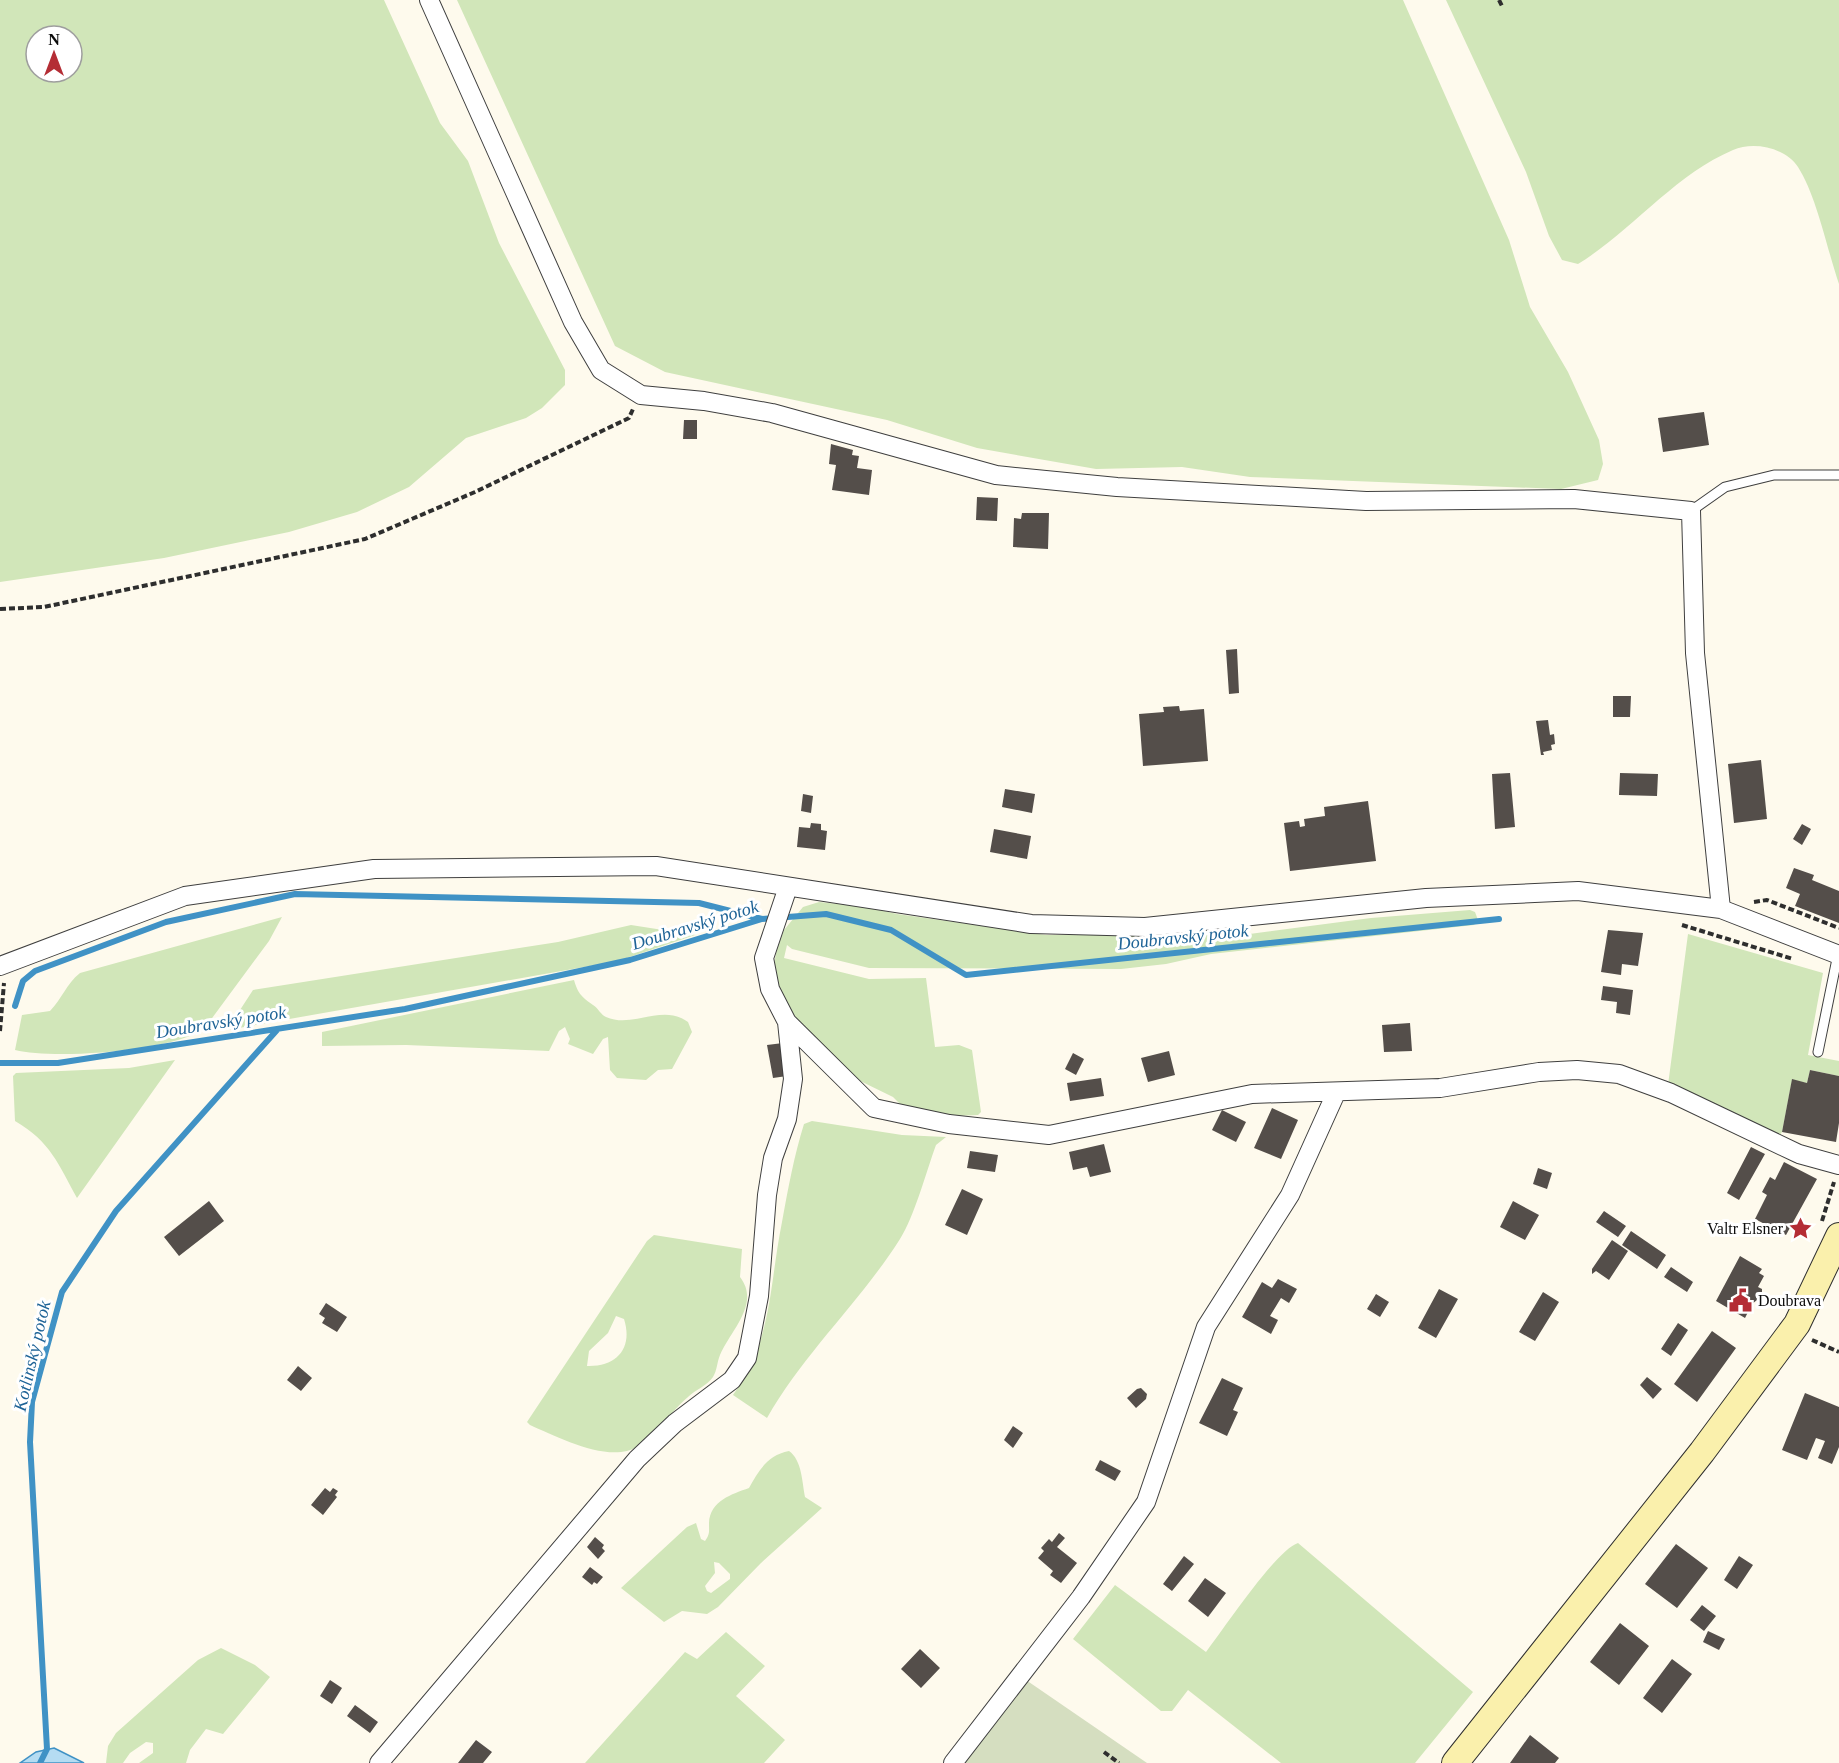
<svg xmlns="http://www.w3.org/2000/svg" width="1839" height="1763" viewBox="0 0 1839 1763" font-family="'Times New Roman',serif">
	<rect width="100%" height="100%" fill="#fefaed"/>
	<!-- green -->
	<path fill="#d1e6b9" fill-rule="evenodd" d="M0 0H384L440 123 468 161 499 243 565 370V385L542 408 526 418 466 438 409 487 357 512 289 532 164 558 0 582ZM36 36H72V72H36Z
		M457 0H1403L1509 240 1530 307 1568 372 1599 440 1603 464 1598 480 1561 489 1250 477 1182 467 1096 469 977 448 887 420 665 372 615 346Z
		M1446 0H1839V284C1827 249 1817 197 1798 167 1786 148 1754 141 1733 150 1674 175 1632 231 1578 264L1562 260 1549 236 1526 172Z
		M819 902 867 907 897 914 1046 935H1242L1371 918 1470 910 1475 912 1478 920 1474 925 1211 954 1166 964 1121 969 869 968 792 949 787 945 784 958 869 979 926 978 935 1047 959 1045 972 1050 981 1112 978 1115 953 1116 901 1105 893 1097 848 1075 780 1007 773 968 777 949 784 930 803 907Z
		M282 917 269 941 204 1029C171 1051 55 1060 15 1050L22 1015 50 1011C62 999 66 984 80 973Z
		M631 925 695 935 618 961 227 1030 253 990 558 942Z
		M1688 934 1823 973 1808 1055 1839 1061V1076L1810 1070 1807 1083 1792 1080 1782 1132 1778 1138 1668 1085Z
		M574 980C578 994 582 997 593 1005 598 1008 601 1015 606 1017 633 1029 662 1003 688 1022L692 1032 672 1069 658 1070 646 1080 617 1078 610 1070 608 1037 603 1039 593 1054 568 1044 570 1039 565 1027 559 1031 549 1051 406 1045 322 1046V1032Z
		M175 1060 77 1198C58 1164 51 1142 15 1121L13 1076 16 1073 129 1068Z
		M812 1121 902 1135 946 1137 936 1145C926 1172 915 1215 900 1239 860 1302 804 1353 767 1418L733 1395C773 1339 769 1286 782 1222 788 1189 794 1156 804 1124Z
		M654 1235 742 1249 740 1277C761 1304 730 1331 720 1355 717 1362 717 1371 713 1377 708 1385 695 1390 688 1397 668 1413 652 1445 627 1451 598 1458 555 1436 530 1425L527 1422 647 1241ZM616 1316 624 1319C633 1347 618 1367 587 1366L589 1351 608 1333Z
		M789 1451C802 1460 802 1482 805 1497L822 1508 761 1563 718 1607 707 1614 682 1611 664 1622 621 1588 687 1527 696 1523 701 1539 705 1541C710 1534 709 1532 709 1523 710 1501 732 1494 749 1488 759 1470 768 1455 789 1451ZM714 1562 719 1563 730 1574V1579L711 1593 707 1591 705 1586 715 1573Z
		M1298 1543 1473 1692 1415 1763H1281L1188 1690 1172 1711H1161L1073 1639 1115 1585 1206 1652C1223 1630 1276 1550 1298 1543Z
		M726 1632 765 1666 736 1696 785 1740 764 1763H585L685 1652 697 1659Z
		M221 1648 255 1665 270 1677 223 1734 206 1729 190 1750 186 1763H139L153 1753V1743L146 1742 130 1753 123 1763H106L108 1746 116 1733 198 1660Z"/>
	<!-- cemetery -->
	<path fill="#d5dec0" d="M1026 1680 1147 1763H962Z"/>
	<!-- water -->
	<path fill="#b5dcf2" stroke="#4092c5" stroke-width="1.5" d="M54 1748 84 1763H20L36 1752Z"/>
	<g fill="none" stroke-linecap="round" stroke-linejoin="round">
		<!-- stream -->
		<path stroke="#4092c5" stroke-width="6" d="M15 1006 23 981 35 971 166 922 295 894 699 903 762 919
			M0 1063H58L405 1009 630 960 762 919 826 914 891 930 966 975 1499 919
			M40 1763 47 1749 30 1442 32 1402 62 1292 116 1211 277 1030"/>
	</g>
	<!-- building -->
	<path fill="#544e4a" d="M1704 412 1709 445 1663 452 1658 418Z
		M684 420H697V439H683Z
		M831 444 853 450 852 455 859 456 857 468 872 470 869 495 832 490 836 465 829 464Z
		M977 497 998 498 997 521 976 520Z
		M1022 513H1049L1048 549 1013 547 1014 518 1021 519Z
		M1237 649 1239 693 1229 694 1226 650Z
		M1613 696H1631L1630 717H1613Z
		M1179 706 1180 711 1204 709 1208 761 1143 766 1139 714 1164 712 1163 707Z
		M1548 720 1550 735 1554 734 1555 744 1551 745 1552 750 1543 752 1544 755H1541L1536 721Z
		M1761 760 1767 819 1734 823 1728 764Z
		M1510 773 1515 827 1495 829 1492 774Z
		M1620 773 1658 774 1657 796 1619 795Z
		M1005 789 1035 794 1032 813 1002 807Z
		M803 794 813 796 811 813 801 811Z
		M1368 801 1376 861 1290 871 1284 823 1299 821 1300 827 1305 826 1304 819 1325 816 1324 807Z
		M811 823 821 824V830L827 831 825 850 797 847 799 827 810 828Z
		M1802 824 1811 829 1802 845 1793 839Z
		M994 829 1031 836 1027 859 990 852Z
		M1794 868 1814 875 1812 880 1839 891V923L1795 906 1800 894 1786 888Z
		M1608 930 1643 933 1638 966 1622 964 1621 975 1601 972Z
		M1603 986 1633 990 1630 1015 1616 1013 1617 1002 1601 1000Z
		M1410 1023 1412 1051 1384 1052 1382 1025Z
		M783 1043 787 1076 773 1078 767 1045Z
		M1169 1051 1175 1075 1148 1082 1141 1058Z
		M1073 1053 1084 1059 1076 1075 1065 1069Z
		M1810 1070 1839 1076V1123L1836 1142 1782 1132 1792 1079 1807 1083Z
		M1101 1078 1104 1096 1070 1101 1067 1083Z
		M1272 1108 1298 1120 1281 1159 1254 1148Z
		M1222 1110 1246 1122 1236 1142 1212 1130Z
		M1104 1144 1111 1172 1090 1177 1087 1167 1073 1170 1069 1152Z
		M1751 1147 1765 1154 1739 1200 1727 1193Z
		M970 1151 998 1155 995 1172 967 1168Z
		M1784 1162 1817 1179 1786 1235 1755 1219 1767 1195 1762 1192 1770 1177 1775 1180Z
		M1538 1168 1552 1173 1547 1189 1533 1184Z
		M962 1189 983 1199 967 1235 945 1225Z
		M209 1201 224 1221 179 1256 164 1237Z
		M1513 1201 1539 1215 1525 1240 1500 1227Z
		M1604 1211 1626 1226 1618 1237 1596 1222Z
		M1631 1231 1666 1255 1657 1269 1622 1245Z
		M1612 1240 1628 1251 1609 1280 1596 1271 1592 1274V1269Z
		M1740 1256 1762 1269 1759 1273 1764 1276 1758 1287 1762 1289V1296L1752 1304 1745 1318 1716 1301Z
		M1671 1267 1693 1282 1687 1292 1664 1277Z
		M1278 1279 1297 1289 1289 1303 1281 1298 1270 1316 1278 1320 1271 1334 1242 1317 1262 1282 1272 1288Z
		M1439 1289 1458 1299 1436 1338 1418 1328Z
		M1543 1292 1559 1302 1535 1341 1519 1332Z
		M1376 1294 1389 1302 1380 1317 1367 1309Z
		M326 1303 347 1317 337 1332 322 1323 325 1318 319 1314Z
		M1678 1323 1688 1330 1671 1356 1661 1349Z
		M1712 1331 1736 1348 1697 1402 1674 1384Z
		M298 1366 312 1378 301 1391 287 1380Z
		M1647 1377 1662 1389 1653 1399 1640 1385Z
		M1222 1378 1243 1388 1233 1410 1238 1412 1227 1436 1199 1423Z
		M1141 1388 1147 1394 1146 1399 1136 1408 1127 1398 1137 1389Z
		M1805 1393 1839 1407V1447L1832 1464 1818 1458 1825 1441 1816 1438 1807 1460 1782 1450Z
		M1013 1426 1023 1433 1013 1448 1004 1440Z
		M1100 1460 1121 1471 1115 1481 1095 1470Z
		M325 1488 330 1492 333 1488 338 1491 335 1495 337 1497 323 1515 311 1505Z
		M1059 1533 1065 1538 1057 1547 1077 1563 1061 1583 1050 1575 1053 1571 1038 1558 1044 1551 1041 1548 1049 1539 1052 1542Z
		M595 1537 604 1545 602 1548 605 1551 598 1559 587 1547Z
		M1676 1544 1708 1568 1677 1608 1645 1584Z
		M1184 1556 1194 1564 1172 1591 1163 1584Z
		M1739 1556 1753 1565 1737 1589 1724 1580Z
		M590 1567 603 1577 597 1584 594 1582 592 1585 582 1577Z
		M1205 1578 1226 1593 1208 1617 1188 1601Z
		M1702 1605 1716 1616 1704 1631 1690 1620Z
		M1620 1623 1649 1646 1619 1685 1590 1662Z
		M1708 1631 1725 1639 1719 1650 1703 1642Z
		M920 1649 940 1668 921 1688 901 1669Z
		M1672 1659 1692 1674 1662 1713 1643 1698Z
		M330 1680 342 1688 332 1704 320 1696Z
		M355 1705 378 1722 370 1733 347 1716Z
		M1530 1735 1559 1758 1555 1763H1510Z
		M476 1740 492 1752 483 1763H458Z"/>
	<g fill="none" stroke-linecap="round" stroke-linejoin="round">
		<defs>
			<path id="lane" d="M1691 511 1725 487 1774 475H1839
				M1818 1052 1838 954"/>
			<path id="street" d="M429 0 573 322 601 370 641 395 704 401 772 413 996 475 1117 487 1366 501 1574 499 1691 511 1695 653 1721 909
				M788 887 764 958 770 989 787 1022 874 1108 949 1124 1049 1135 1252 1094 1440 1088 1539 1072 1577 1070 1619 1074 1671 1093 1799 1154 1839 1165
				M0 966 185 896 374 869 656 866 1031 924 1145 927 1426 898 1578 891 1721 909 1839 955
				M379 1763 637 1459 675 1423 732 1380 747 1358 759 1296 767 1195 773 1158 787 1119 793 1079 787 1022
				M953 1763 1081 1597 1146 1502 1206 1327 1290 1195 1336 1093"/>
			<path id="secondary" d="M1455 1763 1702 1452 1797 1324 1839 1236"/>
		</defs>
		<!-- lane casing -->
		<use href="#lane" stroke="#3f3f3f" stroke-width="11"/>
		<!-- street casing -->
		<use href="#street" stroke="#3f3f3f" stroke-width="20"/>
		<!-- secondary casing -->
		<use href="#secondary" stroke="#2e2e2e" stroke-width="28"/>
		<!-- path -->
		<path stroke="#2e2e2e" stroke-width="4" stroke-dasharray="6 3" stroke-linecap="butt" d="M1499 0 1502 6
			M0 609 44 607 365 539 475 492 629 418 633 409
			M1754 902 1767 900 1839 928
			M1682 925 1793 959
			M0 1031 4 983
			M1822 1221 1834 1182
			M1812 1340 1839 1352
			M1104 1752 1119 1763"/>
		<!-- lane -->
		<use href="#lane" stroke="#fff" stroke-width="9"/>
		<!-- street -->
		<use href="#street" stroke="#fff" stroke-width="18"/>
		<!-- secondary -->
		<use href="#secondary" stroke="#faf0ac" stroke-width="26"/>
	</g>
	<!-- icons -->
	<defs>
		<symbol id="sight-bare" viewBox="-9 -9 18 18"><path d="M0-6L1.8-2.2L6-1.7L2.9 1.2L3.7 5.4L0 3.3L-3.7 5.4L-2.9 1.2L-6-1.7L-1.8-2.2Z" fill="#b42d35" stroke="#fff" stroke-width="2.5" paint-order="stroke"/></symbol>
		<symbol id="civic-bare" viewBox="-9 -9 18 18"><path d="M-.6-6.5H3V-4.5H.6V-3L4-1V1h2V6H-6V1h2V-1L-.6-3ZM-1.2 2.5V6h2.4V2.5Z" fill="#b42d35" stroke="#fff" stroke-width="2.5" paint-order="stroke"/></symbol>
	</defs>
	<g fill-rule="evenodd">
		<use href="#sight-bare" x="1784" y="1212" width="33" height="33"/>
		<use href="#civic-bare" x="1724" y="1284" width="33" height="33"/>
	</g>
	<g text-anchor="middle" stroke-width="6" stroke-linejoin="round" paint-order="stroke">
		<!-- poi labels -->
		<g font-size="16" fill="#0c0c0c" stroke="#fff" text-anchor="end">
			<text x="1783" y="1234">Valtr Elsner</text>
			<text x="1758" y="1306" text-anchor="start">Doubrava</text>
		</g>
		<!-- water labels -->
		<g font-size="18" font-style="italic" fill="#1e6396" stroke="#fff">
			<text transform="translate(695 925) rotate(-17)" y="6">Doubravský potok</text>
			<text transform="translate(1183 937) rotate(-6)" y="6">Doubravský potok</text>
			<text transform="translate(221 1022) rotate(-9)" y="6">Doubravský potok</text>
			<text transform="translate(32 1356) rotate(-77)" y="6">Kotlinský potok</text>
		</g>
	</g>
	<!-- north arrow -->
	<g transform="translate(54 54)"><circle r="28" fill="#ffffff" stroke="#9e9e9e" stroke-width="1.5"/>
	<path d="M0-4.5L10 22L0 15L-10 22Z" fill="#b42d35"/>
	<text y="-9" font-size="16" font-weight="bold" text-anchor="middle" fill="#0c0c0c">N</text>
	</g>
</svg>
